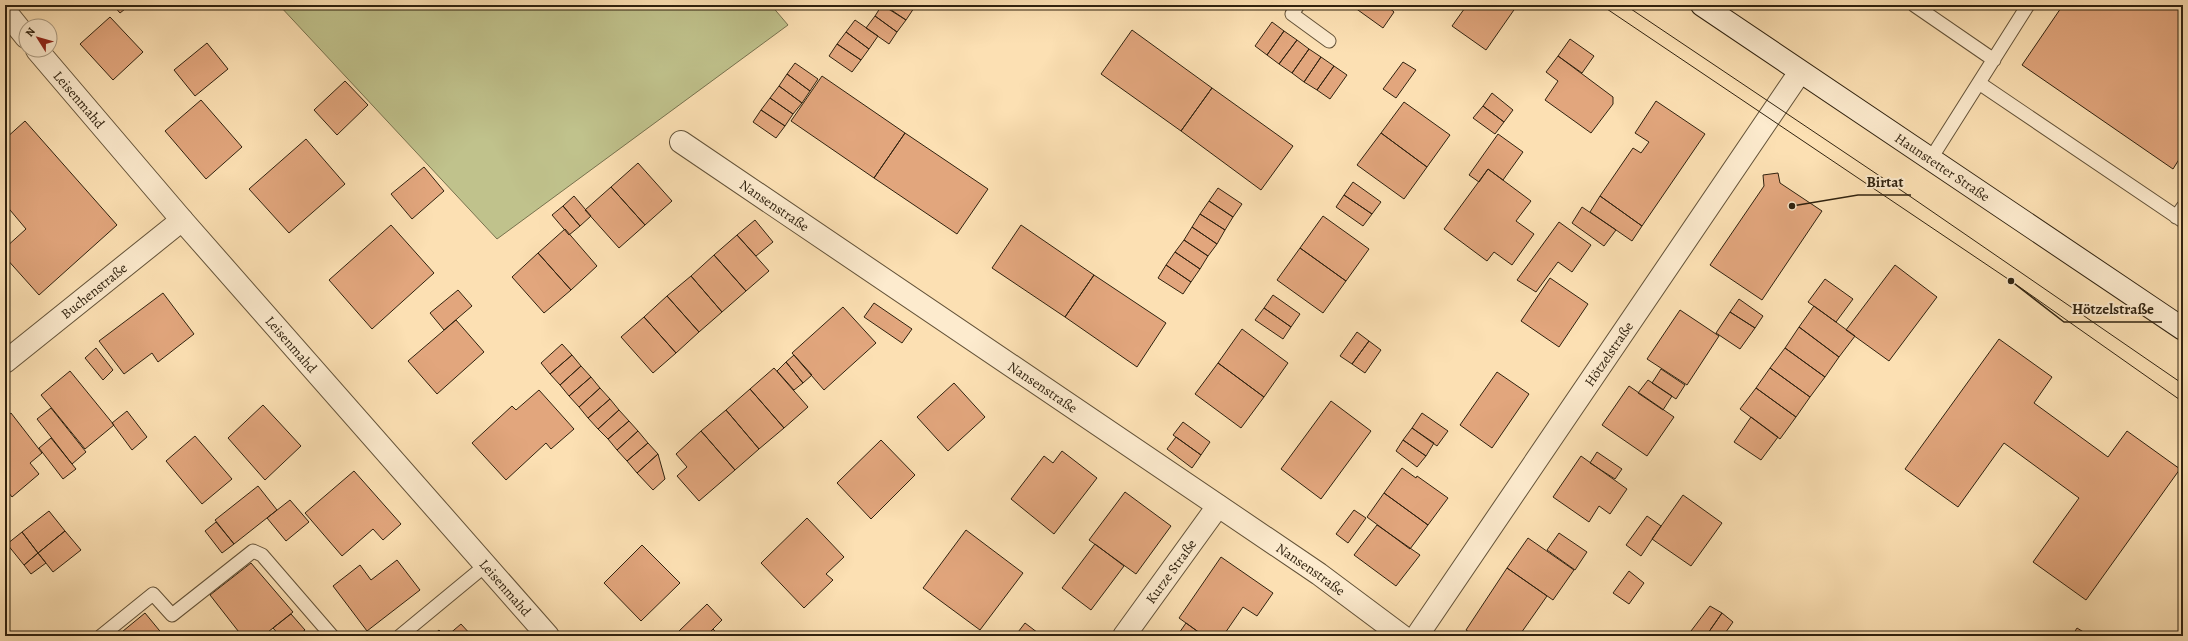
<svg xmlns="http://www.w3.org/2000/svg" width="2188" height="641" viewBox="0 0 2188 641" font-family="Alegreya,serif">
	<rect width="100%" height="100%" fill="#fce0b3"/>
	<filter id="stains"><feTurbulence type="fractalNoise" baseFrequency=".005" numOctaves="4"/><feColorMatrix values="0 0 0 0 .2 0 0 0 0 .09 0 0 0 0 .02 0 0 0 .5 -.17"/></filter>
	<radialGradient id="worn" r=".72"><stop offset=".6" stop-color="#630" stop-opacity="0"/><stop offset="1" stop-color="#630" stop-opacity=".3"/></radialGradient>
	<!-- green -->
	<path fill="#c0c28c" stroke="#78724e" d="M279 5H771L788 25 497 239Z"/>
	<!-- building -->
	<path fill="#e2a67d" stroke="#30220f" d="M113 5H130L120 13Z
		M882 5 906 20 897 32 875 16Z
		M884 5H910L914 8 906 20Z
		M1351 5H1386L1394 12 1383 28Z
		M1467 5H1514L1516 7 1486 50 1452 26Z
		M2063 5H2183V153L2173 169 2022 65Z
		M875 16 897 32 889 44 866 28Z
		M110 17 143 52 113 80 80 44Z
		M855 20 878 36 869 49 846 32Z
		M1272 22 1284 31 1267 55 1255 46Z
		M1132 30 1212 88 1181 131 1101 74Z
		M1284 31 1297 40 1279 64 1267 55Z
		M846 32 869 49 861 60 837 44Z
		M1570 39 1594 56 1582 73 1558 56Z
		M1297 40 1309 49 1292 73 1279 64Z
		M207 43 228 69 195 96 174 70Z
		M837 44 861 60 852 72 829 56Z
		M1309 49 1321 57 1304 82 1292 73Z
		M1558 56 1613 97V104L1591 133 1545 100 1558 81 1546 72Z
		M1321 57 1334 66 1317 90 1304 82Z
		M1403 62 1416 70 1396 98 1383 89Z
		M795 63 818 79 810 91 787 74Z
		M1334 66 1347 75 1330 99 1317 90Z
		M787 74 810 91 802 103 779 86Z
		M822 76 905 133 874 178 791 121Z
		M345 81 368 105 337 135 314 110Z
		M779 86 802 103 793 114 770 98Z
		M1212 88 1293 146 1261 190 1181 131Z
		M1492 93 1513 110 1504 122 1483 106Z
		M770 98 793 114 785 126 761 110Z
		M201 100 242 147 206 179 165 131Z
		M1656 101 1705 134 1642 226 1600 196 1633 148 1641 153 1649 142 1635 133Z
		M1404 102 1450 135 1427 167 1381 133Z
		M1483 106 1504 122 1495 134 1473 118Z
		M761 110 785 126 776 138 753 122Z
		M25 121 117 225 39 295 5 257V248L26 229 5 204V139Z
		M905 133 988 189 957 234 874 178Z
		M1381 133 1427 167 1404 199 1357 165Z
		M1498 134 1523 152 1503 180 1488 169 1479 182 1469 175Z
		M306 139 345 184 289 233 249 189Z
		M638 163 672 201 645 225 611 187Z
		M424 167 444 191 412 219 391 194Z
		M1488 169 1531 201 1516 221 1534 234 1512 265 1494 252 1487 261 1444 229Z
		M1778 173 1780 183 1822 211 1762 300 1710 265 1764 186 1763 175Z
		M1353 182 1381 202 1372 214 1344 195Z
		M611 187 645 225 619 248 585 210Z
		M1218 188 1242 204 1233 217 1209 201Z
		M1344 195 1372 214 1363 226 1336 207Z
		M574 196 591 216 580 226 563 206Z
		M1600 196 1642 226 1632 241 1590 212Z
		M1209 201 1233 217 1225 230 1200 214Z
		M563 206 580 226 569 235 552 215Z
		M1582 207 1616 230 1604 246 1572 223Z
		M1200 214 1225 230 1217 244 1192 227Z
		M1323 216 1369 249 1346 281 1300 248Z
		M755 220 773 242 756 256 737 235Z
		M1559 222 1591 245 1572 272 1558 262 1536 292 1517 280Z
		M391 225 434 273 372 329 329 280Z
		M1021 225 1094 275 1065 317 992 268Z
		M1192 227 1217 244 1208 256 1184 240Z
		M565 229 597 266 571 290 538 253Z
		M737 235 769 271 746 291 714 255Z
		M1184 240 1208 256 1200 269 1175 252Z
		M1300 248 1346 281 1323 313 1277 280Z
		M1175 252 1200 269 1191 282 1166 265Z
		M538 253 571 290 544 313 512 277Z
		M714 255 746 291 722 312 691 276Z
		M1166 265 1191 282 1183 294 1158 278Z
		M1895 265 1937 297 1889 361 1846 330Z
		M1094 275 1166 323 1137 367 1065 317Z
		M691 276 722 312 699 332 667 296Z
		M1550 278 1588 304 1559 347 1521 321Z
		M1825 279 1853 299 1836 322 1808 302Z
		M458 290 472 306 444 330 430 313Z
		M163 293 194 334 158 362 152 353 124 374 99 341Z
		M1273 295 1300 314 1291 327 1264 308Z
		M667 296 699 332 676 353 644 317Z
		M1739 299 1763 316 1755 328 1730 312Z
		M874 303 912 329 902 343 864 317Z
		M1814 306 1855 336 1839 357 1799 327Z
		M843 307 876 343 824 390 792 353Z
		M1264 308 1291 327 1283 339 1255 320Z
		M1680 310 1719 336 1687 385 1647 359Z
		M1730 312 1755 328 1740 349 1716 333Z
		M644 317 676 353 653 373 621 337Z
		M456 320 484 352 437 394 408 361Z
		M1799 327 1839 357 1825 377 1785 348Z
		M1242 329 1288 363 1264 397 1218 363Z
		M1357 332 1369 341 1352 364 1340 356Z
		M1999 339 2052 377 2034 403 2108 457 2127 431 2180 469 2086 600 2033 562 2079 498 2004 443 1958 507 1905 469Z
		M1369 341 1381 350 1365 373 1352 364Z
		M562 344 572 355 550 374 541 363Z
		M96 348 113 370 103 380 85 358Z
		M1785 348 1825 377 1810 397 1770 368Z
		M572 355 581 366 560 385 550 374Z
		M794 355 812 375 803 383 786 362Z
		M786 362 803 383 794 390 777 371Z
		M1218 363 1264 397 1241 428 1195 394Z
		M581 366 591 377 569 396 560 385Z
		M774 368 808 407 784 428 750 389Z
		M1770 368 1810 397 1796 417 1756 388Z
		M1661 369 1685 385 1676 399 1652 383Z
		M70 371 114 425 85 449 41 395Z
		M1497 372 1529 394 1492 448 1460 425Z
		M591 377 600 388 579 407 569 396Z
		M1648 380 1672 396 1663 410 1638 393Z
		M954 383 985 417 948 451 917 417Z
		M1629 386 1674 417 1647 456 1602 425Z
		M600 388 610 399 588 418 579 407Z
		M1756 388 1796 417 1780 439 1740 409Z
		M750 389 784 428 759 449 726 410Z
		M539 390 574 429 551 449 546 443 506 480 472 443 512 406 516 410Z
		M610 399 619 410 598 429 588 418Z
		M1331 401 1371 431 1321 499 1281 469Z
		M263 405 301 446 265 480 228 438Z
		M51 408 86 452 72 464 37 419Z
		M619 410 629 421 608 439 598 429Z
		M726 410 759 449 735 470 701 431Z
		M127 411 147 437 132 450 112 423Z
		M11 413 42 453 30 463 39 474 12 497 5 488V418Z
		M1422 413 1448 431 1437 446 1412 428Z
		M1751 417 1778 437 1761 460 1734 442Z
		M629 421 638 431 617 450 608 439Z
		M1183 422 1210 442 1201 455 1173 435Z
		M1412 428 1434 443 1426 456 1403 440Z
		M638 431 648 443 627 461 617 450Z
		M701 431 735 470 699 501 677 476 687 467 676 454Z
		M195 436 232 479 202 504 166 461Z
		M1176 437 1201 455 1192 468 1167 449Z
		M51 438 76 469 63 479 39 448Z
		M881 440 915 475 871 519 837 483Z
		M1403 440 1426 456 1417 467 1396 451Z
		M648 443 658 454 637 473 627 461Z
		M1062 451 1097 478 1054 534 1011 499 1044 456 1053 463Z
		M1597 452 1622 469 1615 479 1590 463Z
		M658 454 665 479 653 490 637 473Z
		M1581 456 1627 489 1610 514 1599 506 1589 522 1553 497Z
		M1402 468 1416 478 1417 476 1448 498 1428 525 1384 493Z
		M354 471 401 524 383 540 373 529 342 556 305 513Z
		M258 486 277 510 234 544 215 520Z
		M1125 492 1171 526 1136 574 1089 540Z
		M1384 493 1428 525 1410 549 1367 517Z
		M1683 495 1722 523 1691 566 1652 539Z
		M290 500 309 522 286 541 267 518Z
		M1354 510 1366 518 1348 543 1336 534Z
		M49 511 65 531 38 553 22 532Z
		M1647 516 1661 526 1641 556 1626 545Z
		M807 518 844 557 826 574 833 580 804 608 761 563Z
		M216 522 234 544 222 553 205 531Z
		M1377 525 1420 555 1396 586 1354 555Z
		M966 530 1023 573 980 630 923 588Z
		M65 531 81 550 53 572 38 553Z
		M22 532 38 553 24 565 7 544Z
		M1559 533 1587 552 1575 570 1547 550Z
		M1528 538 1574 570 1553 600 1507 568Z
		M1095 544 1124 566 1091 610 1062 588Z
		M642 545 680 583 641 621 604 583Z
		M38 553 46 563 31 574 24 565Z
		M1221 557 1273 593 1257 616 1243 607 1223 636H1204L1179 618Z
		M397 560 420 590 367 631 333 586 360 565 371 580Z
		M251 563 293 612 263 636H242L210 595Z
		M1507 568 1547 596 1519 636H1475L1466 630Z
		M1629 571 1644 583 1629 604 1613 593Z
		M707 604 722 620 706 636H682L678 632Z
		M1710 606 1722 613 1706 636H1698L1691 631Z
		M145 613 164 636H117Z
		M1722 613 1733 622 1723 636H1706Z
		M291 614 305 630 297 636H280L273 628Z
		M1025 623 1042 636H1015Z
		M1186 623 1204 636H1177Z
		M461 624 472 636H447Z
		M2077 628 2090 636H2072Z
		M713 629 720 636H706Z
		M439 630 445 636H432Z"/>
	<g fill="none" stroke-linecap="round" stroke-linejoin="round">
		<defs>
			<path id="lane" d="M1298 5 1292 14 1329 41
				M1914 5 1994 60
				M1979 83 2183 221
				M1930 160 2028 5
				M2176 217 2183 207
				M101 636 153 594 172 615 253 551 262 555 332 636
				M400 636 486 565"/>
			<g id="street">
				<path d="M5 11 26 37"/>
				<path id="s1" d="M37 50 182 220 548 636"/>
				<path id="s2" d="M681 142 1319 574 1402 636"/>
				<path id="s3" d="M5 362 182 220"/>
				<path id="s4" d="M1124 636 1218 506"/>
				<path id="s5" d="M1417 636 1800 72"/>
			</g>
			<g id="secondary">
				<path id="s6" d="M1702 5 2183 329"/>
			</g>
		</defs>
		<!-- lane casing -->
		<use href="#lane" stroke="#635238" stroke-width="15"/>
		<!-- street casing -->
		<use href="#street" stroke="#635238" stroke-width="24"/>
		<!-- secondary casing -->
		<use href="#secondary" stroke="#30220f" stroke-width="24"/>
		<!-- lane -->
		<use href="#lane" stroke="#fdebce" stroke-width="13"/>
		<!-- street -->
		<use href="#street" stroke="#fdebce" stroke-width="22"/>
		<!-- secondary -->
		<use href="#secondary" stroke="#fdebce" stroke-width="22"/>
		<!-- tram -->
		<path stroke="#30220f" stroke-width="1" d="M1601 5 2011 281 2183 402
			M1625 5 1911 197 2183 384"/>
	</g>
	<g text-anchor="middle" stroke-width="4" stroke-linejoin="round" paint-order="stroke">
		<!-- street labels -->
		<g font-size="14" fill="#30220f" stroke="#fdebce">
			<text dy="5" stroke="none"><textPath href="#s1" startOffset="65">Leisenmahd</textPath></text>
			<text dy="5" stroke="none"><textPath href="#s6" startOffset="290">Haunstetter Straße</textPath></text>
			<text dy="5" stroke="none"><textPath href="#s2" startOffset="113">Nansenstraße</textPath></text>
			<text dy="5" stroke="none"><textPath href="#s3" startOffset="114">Buchenstraße</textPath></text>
			<text dy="5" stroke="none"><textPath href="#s1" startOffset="389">Leisenmahd</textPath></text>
			<text dy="5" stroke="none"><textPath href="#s5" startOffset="341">Hötzelstraße</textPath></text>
			<text dy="5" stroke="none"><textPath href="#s2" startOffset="437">Nansenstraße</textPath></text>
			<text dy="5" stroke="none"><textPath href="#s2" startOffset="761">Nansenstraße</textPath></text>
			<text dy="5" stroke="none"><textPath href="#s4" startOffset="80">Kurze Straße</textPath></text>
			<text dy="5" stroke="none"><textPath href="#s1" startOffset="713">Leisenmahd</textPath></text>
		</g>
	</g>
	<!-- callouts -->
	<path fill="none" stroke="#30220f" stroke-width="1.5" d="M1792 206L1858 195H1911M2011 281L2064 322H2162"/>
	<g fill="#30220f" stroke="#fdebce" stroke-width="1.5">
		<circle cx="1792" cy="206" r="4"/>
		<circle cx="2011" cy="281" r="4"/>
	</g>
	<g font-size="15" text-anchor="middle" font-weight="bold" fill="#30220f" stroke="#fdebce" stroke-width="4" stroke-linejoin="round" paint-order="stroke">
		<text x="1885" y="187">Birtat</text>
		<text x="2113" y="314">Hötzelstraße</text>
	</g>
	<!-- margin -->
	<rect width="2188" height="641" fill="none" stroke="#fce0b3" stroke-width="20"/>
	<rect x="6" y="6" width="2176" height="629" fill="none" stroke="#30220f" stroke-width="2"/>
	<rect x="10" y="10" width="2168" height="621" fill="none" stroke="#30220f"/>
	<!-- north arrow -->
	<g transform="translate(38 38) rotate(307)"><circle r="19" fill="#fdebce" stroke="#ab9b82"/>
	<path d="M0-3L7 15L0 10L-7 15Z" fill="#8f2418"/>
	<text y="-6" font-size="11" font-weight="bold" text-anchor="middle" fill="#30220f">N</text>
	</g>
	<rect width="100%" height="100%" filter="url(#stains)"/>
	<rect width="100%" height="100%" fill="url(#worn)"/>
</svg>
